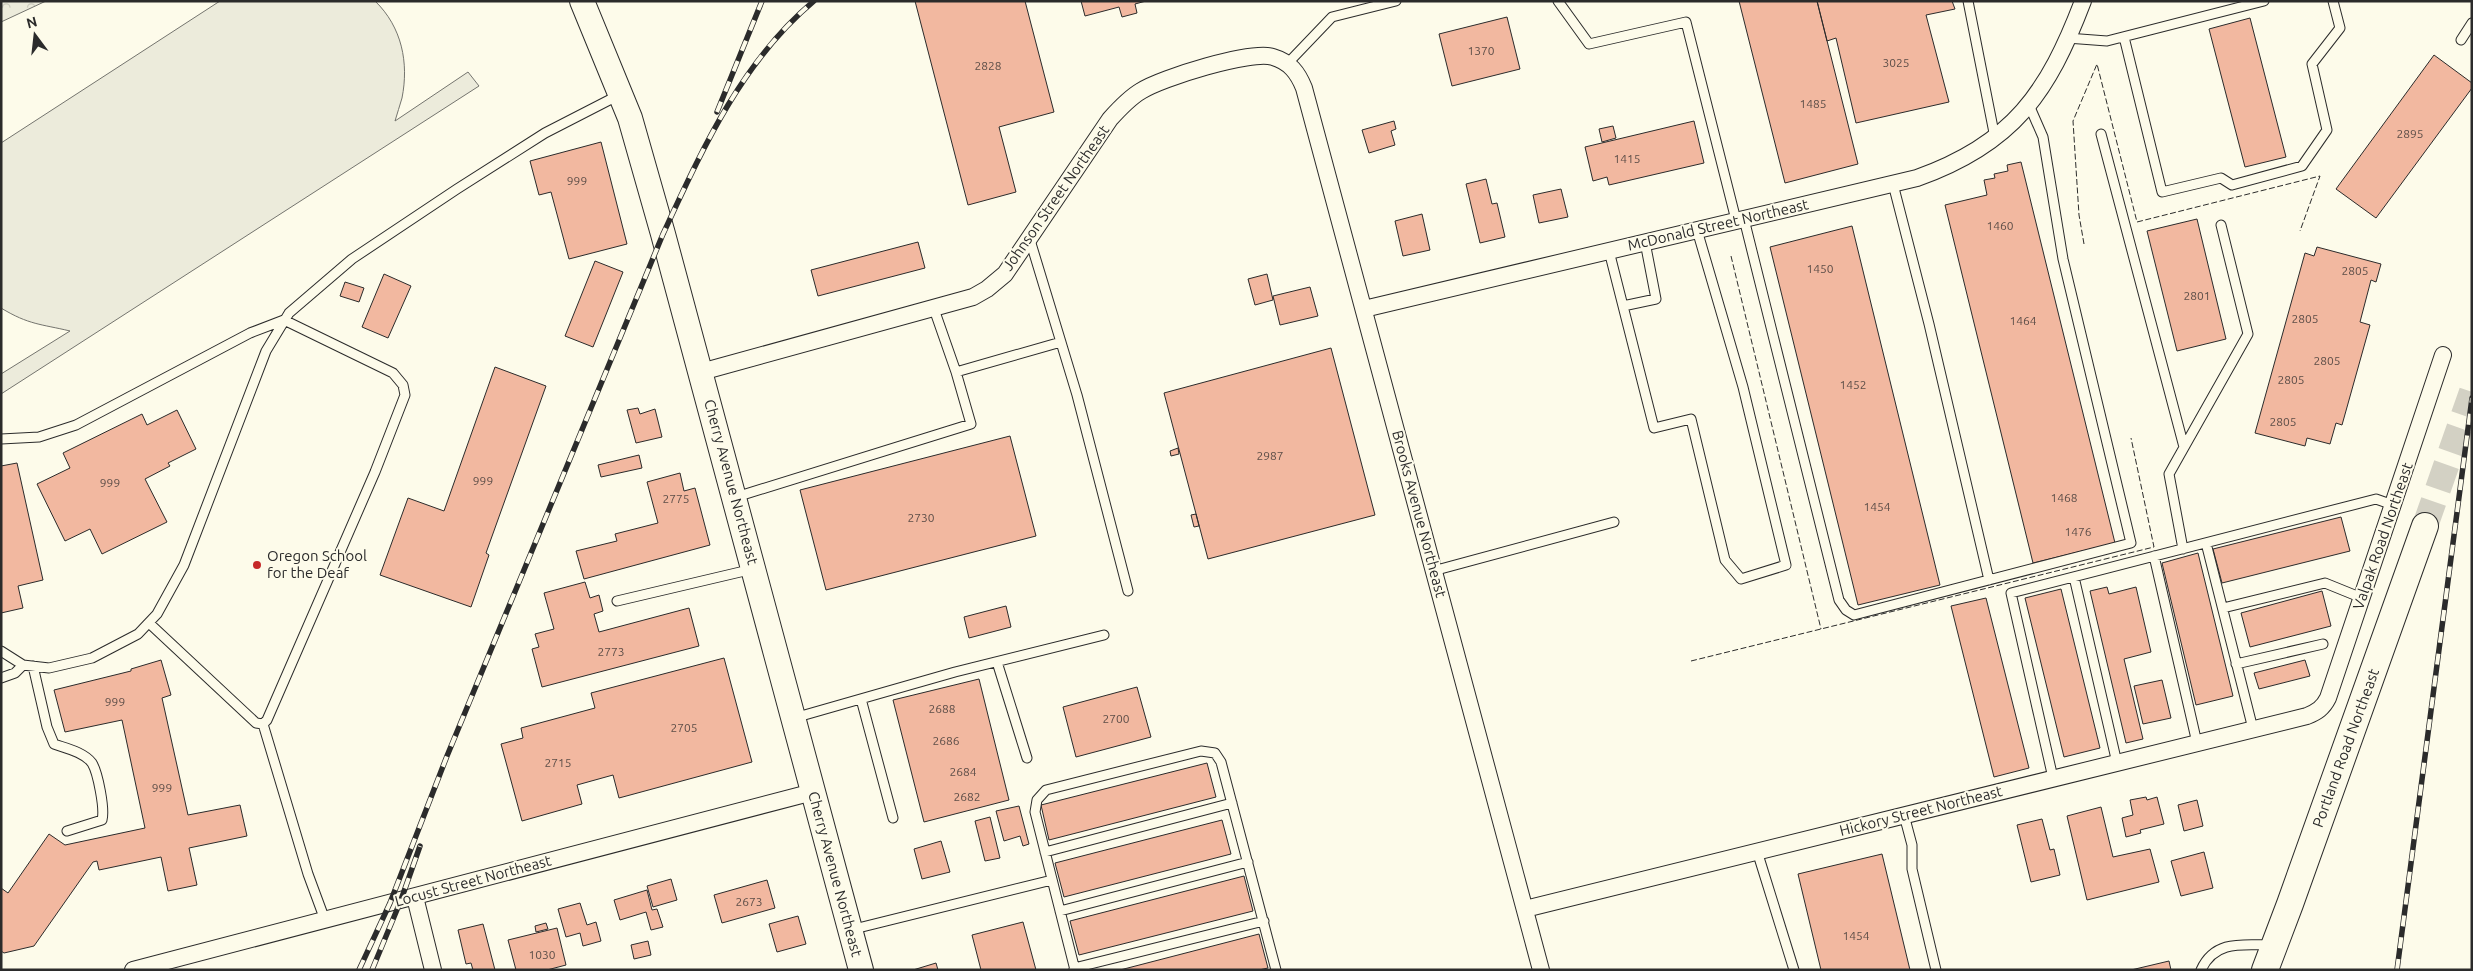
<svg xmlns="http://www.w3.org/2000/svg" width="2473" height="971" viewBox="0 0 2473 971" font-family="Ubuntu,sans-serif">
	<defs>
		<pattern id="forest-crowns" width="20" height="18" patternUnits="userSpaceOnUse" patternTransform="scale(1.25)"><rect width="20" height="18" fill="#ecebdb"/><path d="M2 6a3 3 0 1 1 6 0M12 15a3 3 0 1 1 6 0" fill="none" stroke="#cbcabc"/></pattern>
	</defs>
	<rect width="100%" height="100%" fill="#fdfbea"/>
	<!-- forest -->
	<path fill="url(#forest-crowns)" stroke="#74746e" d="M1 1H46L1 22Z"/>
	<!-- pitch -->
	<path fill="#ecebdb" stroke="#74746e" d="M220 1H375C402 27 409 63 402 98 400 106 397 113 395 121L468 72 479 86 1 394V374L70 331C41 324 29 325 1 308V143Z"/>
	<!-- building -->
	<path fill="#f2b8a0" stroke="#2b2b2b" d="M915 1H1025L1054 112 999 127 1016 192 968 205Z
		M1081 1H1146L1135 4 1137 13 1122 17 1119 7 1085 16Z
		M1739 1H1817L1858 164 1785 183Z
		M1817 1H1952L1955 9 1926 15 1949 102 1856 123 1836 38 1827 41Z
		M1507 17 1520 69 1452 86 1439 34Z
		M2250 18 2286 157 2245 167 2209 29Z
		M2434 55 2472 83V88L2376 218 2336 189Z
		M1394 121 1396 129 1391 131 1395 145 1369 153 1362 130Z
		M1694 121 1704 163 1609 185 1607 177 1593 181 1585 147Z
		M1613 126 1616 138 1602 142 1599 129Z
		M601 142 627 244 569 259 551 192 539 195 530 161Z
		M2021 162 2115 543 2033 563 1945 205 1987 195 1984 180 1995 178 1994 174 2008 171 2007 165Z
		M1486 179 1492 204 1497 203 1505 237 1480 243 1466 184Z
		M1561 189 1568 217 1539 223 1533 195Z
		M1422 214 1430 250 1403 256 1395 221Z
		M2197 219 2226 339 2177 351 2147 231Z
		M1852 226 1940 585 1858 605 1770 247Z
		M918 242 925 268 818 296 811 270Z
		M2317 247 2381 264 2376 282 2371 280 2360 322 2370 325 2342 425 2336 423 2330 444 2307 438 2305 446 2255 433 2305 253 2314 256Z
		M595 261 623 272 593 347 565 336Z
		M384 274 411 286 388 338 362 327Z
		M1267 274 1273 300 1255 305 1248 279Z
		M345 282 364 288 359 302 340 296Z
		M1310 287 1318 316 1280 325 1273 296Z
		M1331 348 1375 515 1208 559 1164 393Z
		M495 367 546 386 486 553 489 555 471 607 380 575 408 498 444 511Z
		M638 408 640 414 655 409 662 437 636 443 627 410Z
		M177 410 196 449 168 463 170 466 145 479 167 522 102 554 90 529 65 541 37 484 70 468 63 453 142 414 147 425Z
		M1010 436 1036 536 826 590 800 490Z
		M1178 448 1179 454 1171 456 1170 451Z
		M639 455 642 468 601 477 598 465Z
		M17 463 43 580 18 586 23 608 1 613V466Z
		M680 473 684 491 695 488 710 545 584 579 576 551 617 541 615 534 658 523 647 482Z
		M1196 514 1199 526 1194 527 1191 515Z
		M2341 517 2350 551 2222 583 2213 549Z
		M2198 553 2233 696 2196 705 2162 563Z
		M585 582 590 598 599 595 603 611 594 614 599 632 689 608 699 646 542 687 532 649 539 647 535 634 554 629 544 593Z
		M2107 587 2109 594 2136 587 2151 652 2124 659 2143 739 2126 743 2090 591Z
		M2061 589 2100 748 2064 757 2025 598Z
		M2322 591 2331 626 2250 647 2241 613Z
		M1986 598 2029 768 1994 777 1951 606Z
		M1006 606 1011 627 969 638 964 617Z
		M724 658 752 762 619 798 613 775 577 785 582 804 522 821 501 744 523 738 521 728 595 708 591 693Z
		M161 660 171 695 162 698 188 815 240 805 247 836 189 848 197 885 168 891 161 857 99 870 97 861 93 862 34 946 4 953 1 951V888L8 893 49 834 65 845 145 828 122 720 65 732 54 690 131 671V669Z
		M2305 660 2310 676 2259 689 2254 673Z
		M979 679 1009 800 924 822 893 700Z
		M2162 680 2171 718 2143 724 2134 686Z
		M1137 687 1151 737 1076 757 1063 707Z
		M1207 763 1216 797 1049 840 1041 805Z
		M2146 797 2147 800 2157 797 2164 824 2140 830 2141 833 2126 837 2122 818 2133 815 2130 800Z
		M2197 800 2203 826 2184 831 2178 805Z
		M1019 806 1029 844 1023 846 1020 836 1004 841 996 811Z
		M2101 807 2113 857 2150 849 2159 882 2087 900 2067 816Z
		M990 817 1000 858 985 861 975 821Z
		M2042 819 2050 850 2054 849 2060 875 2031 882 2017 825Z
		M1222 820 1231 854 1064 897 1055 863Z
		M941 841 950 872 922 879 914 849Z
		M2204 852 2213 888 2181 896 2171 861Z
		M1882 854 1910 970H1821L1798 874Z
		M1244 876 1253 911 1079 955 1070 921Z
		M671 879 677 900 653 907 647 886Z
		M767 880 775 908 722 923 714 895Z
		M647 890 652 910 657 909 663 927 651 930 646 912 620 920 614 900Z
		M580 903 587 925 596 922 601 941 583 946 580 933 566 937 558 909Z
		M798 916 806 944 777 952 769 924Z
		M1023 922 1036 970H981L972 935Z
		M546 923 548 929 536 932 535 926Z
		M483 924 495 970H473L471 963 466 964 458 930Z
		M557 928 566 965 547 970H516L508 940Z
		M1259 934 1268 968 1259 970H1120Z
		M648 941 651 955 634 959 631 945Z
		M2169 961 2171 970H2131Z
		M936 963 938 970H913Z"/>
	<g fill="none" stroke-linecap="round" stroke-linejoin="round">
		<!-- primary-tunnel -->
		<path stroke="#d3d1c4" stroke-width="26" stroke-dasharray="26 13" stroke-linecap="butt" d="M2425 526 2472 392"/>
		<defs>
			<path id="service" d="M1558 1 1589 44 1686 22 1736 220
				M1968 1 1995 138
				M2124 37 2162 192 2221 178 2232 185 2302 166 2327 130 2312 64 2340 28 2333 1
				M2067 38 2107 41 2264 1
				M2461 40 2472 23
				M1288 63 1332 17 1396 1
				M2101 134 2184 447
				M1893 184 1929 324 1989 580
				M1744 219 1839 600 1846 610 1854 615 2131 543 2063 259 2043 137 2029 105
				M1030 240 1077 395 1128 591
				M1609 251 1654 428 1691 419 1725 560 1741 579 1786 565 1743 387 1697 230
				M1623 306 1656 299 1645 242
				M934 309 956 372
				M1 439 39 437 76 425 250 333 284 320 393 373 403 385 405 395 375 472 267 720 263 724 256 723 149 623
				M736 497 971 424 956 372 1061 342
				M2206 543 2253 729
				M2183 549 2169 474 2248 334 2221 225
				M2154 556 2197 743
				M1433 571 1614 522
				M2074 577 2117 763
				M617 601 753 569
				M2223 608 2325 583 2362 598
				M1 651 23 665 49 668 92 658 138 634 157 614 184 565 266 351 289 313 352 259 457 189 545 133 619 95
				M997 662 1027 758
				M2236 664 2323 644
				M33 666 47 727 54 744C65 748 84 752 92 763 98 773 105 809 102 820L67 831
				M1 678 15 673 23 665
				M861 699 893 818
				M794 718 955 672 1104 635
				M263 724 308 874 325 920
				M2053 778 2011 593 2376 499 2393 505
				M1904 815 1912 845V869L1936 970
				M1757 851 1794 970
				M1045 852 1232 803
				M1060 911 1248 862
				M850 930 1052 880
				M1074 968 1264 921
				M1075 970 1035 812 1037 800 1046 790 1201 751 1215 753 1221 762 1276 970
				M2201 970C2215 939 2244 945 2272 945"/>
			<path id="minor" d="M1364 309 1917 178C2013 144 2048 93 2083 1
				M701 372 973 297 987 289 1005 274 1110 119C1119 109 1129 98 1141 91 1161 78 1251 50 1273 57 1290 62 1298 73 1304 88L1541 970
				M415 897 433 970
				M1525 909 2307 716C2317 712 2323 708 2328 698L2443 355
				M133 970 813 792"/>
			<path id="secondary" d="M582 1 630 118 663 234 861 970"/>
			<path id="primary" d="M2265 970 2290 904 2425 526"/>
		</defs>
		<!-- service casing -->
		<use href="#service" stroke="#2b2b2b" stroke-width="11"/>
		<!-- minor casing -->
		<use href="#minor" stroke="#2b2b2b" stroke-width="18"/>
		<!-- secondary casing -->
		<use href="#secondary" stroke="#2b2b2b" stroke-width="26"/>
		<!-- primary casing -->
		<use href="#primary" stroke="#2b2b2b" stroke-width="28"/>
		<!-- service -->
		<use href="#service" stroke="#fdfbea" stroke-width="9"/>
		<!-- minor -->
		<use href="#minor" stroke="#fdfbea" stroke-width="16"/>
		<!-- secondary -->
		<use href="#secondary" stroke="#fdfbea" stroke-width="24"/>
		<!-- primary -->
		<use href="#primary" stroke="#fdfbea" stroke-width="26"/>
		<defs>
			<path id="rail" d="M717 112 762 1
				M359 970 390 903 447 756 663 234C702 150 741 62 814 1
				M372 970 401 900 420 846
				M2397 970 2472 398"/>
		</defs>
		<!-- rail casing -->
		<use href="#rail" stroke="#2b2b2b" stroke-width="5.5"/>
		<!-- rail -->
		<use href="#rail" stroke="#fdfbea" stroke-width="4" stroke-dasharray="11" stroke-linecap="butt"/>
		<!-- fence -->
		<path stroke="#2b2b2b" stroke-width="1" stroke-dasharray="6 2.5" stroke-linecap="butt" d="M2084 244 2079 215 2073 121 2097 64 2137 222 2320 176 2300 231
			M1731 256 1821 629
			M1691 661 2154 547 2131 438"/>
	</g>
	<!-- markers -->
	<circle fill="#c62828" stroke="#fdfbea" stroke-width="2" cx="257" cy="565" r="5"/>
	<g text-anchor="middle" stroke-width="4" stroke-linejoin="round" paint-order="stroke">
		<!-- number labels -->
		<g font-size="12" fill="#5d4e48">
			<text x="1481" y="55">1370</text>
			<text x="1896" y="67">3025</text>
			<text x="988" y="70">2828</text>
			<text x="1813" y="108">1485</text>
			<text x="2410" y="138">2895</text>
			<text x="1627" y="163">1415</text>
			<text x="577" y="185">999</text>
			<text x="2000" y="230">1460</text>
			<text x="1820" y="273">1450</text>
			<text x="2355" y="275">2805</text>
			<text x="2197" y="300">2801</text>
			<text x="2305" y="323">2805</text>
			<text x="2023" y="325">1464</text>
			<text x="2327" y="365">2805</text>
			<text x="2291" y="384">2805</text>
			<text x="1853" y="389">1452</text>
			<text x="2283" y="426">2805</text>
			<text x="1270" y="460">2987</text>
			<text x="483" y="485">999</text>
			<text x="110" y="487">999</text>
			<text x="2064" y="502">1468</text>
			<text x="676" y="503">2775</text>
			<text x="1877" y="511">1454</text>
			<text x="921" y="522">2730</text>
			<text x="2078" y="536">1476</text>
			<text x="611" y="656">2773</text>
			<text x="115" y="706">999</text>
			<text x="942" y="713">2688</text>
			<text x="1116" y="723">2700</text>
			<text x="684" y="732">2705</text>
			<text x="946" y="745">2686</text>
			<text x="558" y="767">2715</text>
			<text x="963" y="776">2684</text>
			<text x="162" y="792">999</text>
			<text x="967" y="801">2682</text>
			<text x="749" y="906">2673</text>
			<text x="1856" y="940">1454</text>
			<text x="542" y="959">1030</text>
		</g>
		<!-- street labels -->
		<g font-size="15" fill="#2b2b2b" stroke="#fdfbea">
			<text transform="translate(1056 198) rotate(-55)" y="5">Johnson Street Northeast</text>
			<text transform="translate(1718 225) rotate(-13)" y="5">McDonald Street Northeast</text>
			<text transform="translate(731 482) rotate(75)" y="5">Cherry Avenue Northeast</text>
			<text transform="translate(1419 514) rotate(75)" y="5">Brooks Avenue Northeast</text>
			<text transform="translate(2383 536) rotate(-71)" y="5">Valpak Road Northeast</text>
			<text transform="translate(2346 748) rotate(-70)" y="5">Portland Road Northeast</text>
			<text transform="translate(1921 811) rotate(-14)" y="5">Hickory Street Northeast</text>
			<text transform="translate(835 874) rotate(75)" y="5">Cherry Avenue Northeast</text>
			<text transform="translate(473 881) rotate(-15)" y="5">Locust Street Northeast</text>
		</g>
		<!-- poi labels -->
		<g font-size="15" fill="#2b2b2b" stroke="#fdfbea" text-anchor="start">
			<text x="267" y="561">Oregon School<tspan x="267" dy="17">for the Deaf</tspan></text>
		</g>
	</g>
	<!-- border -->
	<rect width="2473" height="971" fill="none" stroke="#2b2b2b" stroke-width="5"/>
	<!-- north arrow -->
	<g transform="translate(35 35) rotate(345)" stroke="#fdfbea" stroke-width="4" paint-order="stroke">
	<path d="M0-4L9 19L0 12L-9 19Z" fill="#2b2b2b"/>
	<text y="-8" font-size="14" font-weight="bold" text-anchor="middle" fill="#2b2b2b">N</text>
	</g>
</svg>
